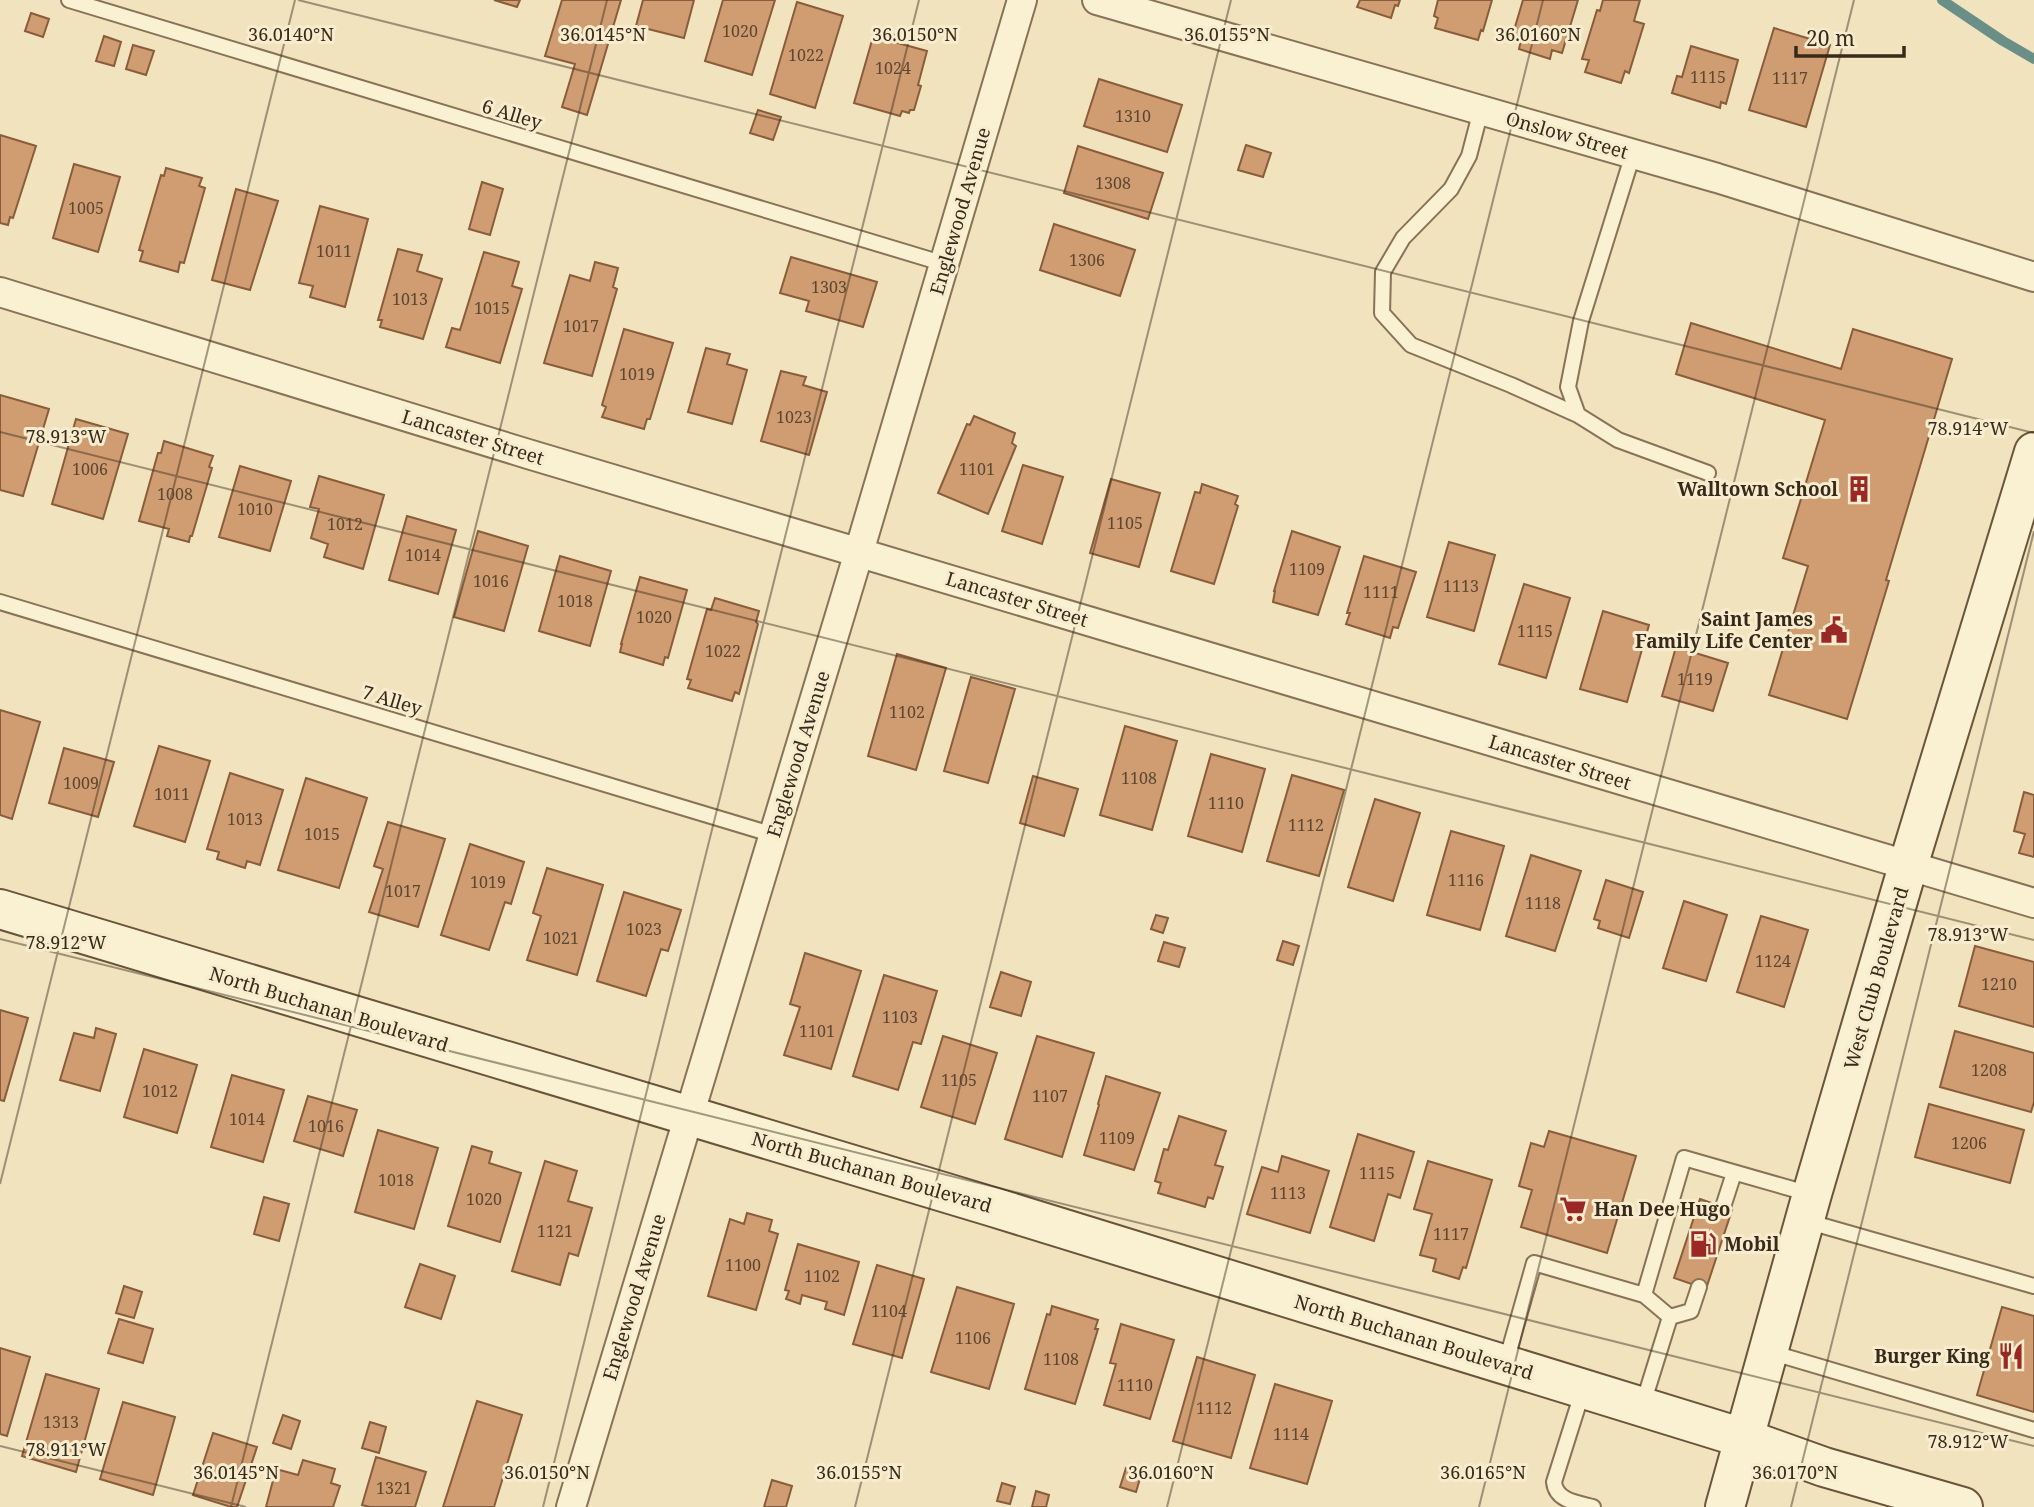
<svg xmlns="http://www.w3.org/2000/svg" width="2034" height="1507" viewBox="0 0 2034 1507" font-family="'Noto Serif',serif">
	<rect width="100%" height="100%" fill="#f0e3be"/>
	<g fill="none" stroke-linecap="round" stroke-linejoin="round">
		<!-- stream -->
		<path stroke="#698f87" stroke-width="10" d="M1942 0 2003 41 2034 59"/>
	</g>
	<!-- building -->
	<path fill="#d09d72" stroke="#895d3b" stroke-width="2" d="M494 0H520L517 7Z
		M562 0H621L587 115 562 107 575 64 545 56Z
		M643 0H694L684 38 636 26Z
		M723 0H775L752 75 705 61Z
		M1360 0H1400L1398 6 1395 5 1391 18 1357 7Z
		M1438 0H1492L1483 31 1481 30 1478 40 1435 28 1438 18 1434 16Z
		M1523 0H1578L1562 53 1552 50 1550 59 1519 49 1521 40 1512 37Z
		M1603 0H1640L1634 21 1644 24 1629 73 1625 71 1621 83 1585 72 1589 60 1582 59 1597 10 1600 11Z
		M797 2 843 16 815 108 770 94Z
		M31 13 49 19 43 37 25 31Z
		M1774 28 1830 45 1806 127 1749 110Z
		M875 30 895 35 894 42 927 51 918 85 921 86 914 110H910L909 113 902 111 900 116 854 103Z
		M104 36 121 42 114 66 96 61Z
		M133 45 154 51 146 75 126 69Z
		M1691 46 1738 60 1726 104 1721 102 1720 108 1672 93 1677 76 1682 77Z
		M1099 79 1182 105 1167 152 1084 126Z
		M758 110 781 117 773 140 750 133Z
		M0 135 36 146 13 218 10 217 8 225 0 223Z
		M1246 145 1271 153 1263 177 1238 170Z
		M1078 146 1163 173 1148 219 1064 193Z
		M74 164 120 177 98 252 53 238Z
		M166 168 202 178 199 186 205 188 184 263 180 262 178 272 140 261 143 251 139 250 161 175 164 176Z
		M482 182 503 189 490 235 469 229Z
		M236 189 278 201 250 290 212 280Z
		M320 206 368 219 345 307 310 297 313 286 299 283Z
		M1054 224 1135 250 1120 296 1040 270Z
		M398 249 422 255 417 271 442 279 423 339 380 327 382 320H378Z
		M484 252 519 262 512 286 522 289 500 363 446 347 452 328 460 330Z
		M791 257 877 282 863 327 806 311 809 301 780 293Z
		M595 262 618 268 613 287 617 289 592 376 544 363 570 275 590 281Z
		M1691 323 1841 369 1853 329 1952 359 1886 580 1889 581 1847 719 1769 695 1808 566 1783 558 1825 420 1676 374Z
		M624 329 673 343 650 419H647L644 429 602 417 606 407 602 405Z
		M706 348 730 354 727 364 747 370 732 424 688 412Z
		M781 371 806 377 803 385 827 392 809 455 761 441Z
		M0 395 49 409 23 496 0 490Z
		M974 416 1015 433 1012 443 1016 446 988 514 938 493 967 424 970 425Z
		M76 419 128 434 103 519 52 504Z
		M164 441 213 456 209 467 212 468 192 536H190L189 542 167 536 169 529 139 521 158 453H161Z
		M1023 465 1063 477 1042 544 1002 531Z
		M240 466 291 481 270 551 219 537Z
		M319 476 384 495 363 569 324 557 328 544 311 538 319 509 310 507Z
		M1111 479 1160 493 1139 567 1090 553Z
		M1202 484 1238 496 1235 504 1238 506 1214 584 1171 571 1195 492 1200 493Z
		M407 516 456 530 438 594 389 580Z
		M478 531 528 546 504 631 454 617Z
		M1292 531 1340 547 1318 615 1273 602 1275 591H1274Z
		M1449 542 1495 555 1474 631 1427 617Z
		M560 556 611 571 590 646 539 631Z
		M1364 556 1416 572 1398 628 1393 627 1390 638 1346 624 1350 613H1347Z
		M640 577 687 590 668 658 665 657 663 665 620 652 622 644H621Z
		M1524 584 1570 598 1546 678 1499 664Z
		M715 598 759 611 756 622 758 624 739 694 735 692 732 701 688 688 691 680 687 679 707 609 711 610Z
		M1603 611 1649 625 1627 702 1580 689Z
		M1676 647 1728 663 1713 711 1662 696Z
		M897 654 946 668 916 770 868 756Z
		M971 677 1015 689 988 783 944 771Z
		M0 710 40 722 12 819 0 815Z
		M1125 726 1177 741 1152 830 1100 815Z
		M159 746 210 761 185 842 134 826Z
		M64 748 114 762 98 817 49 803Z
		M1211 754 1265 769 1242 852 1188 836Z
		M230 773 283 790 260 865 247 861 245 868 217 859 219 852 207 849Z
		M1292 775 1344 790 1319 876 1267 861Z
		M1033 776 1078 789 1064 836 1020 823Z
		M306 778 367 798 339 888 278 870Z
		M2024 792 2034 795V857L2019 853 2025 834 2014 831Z
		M1375 799 1420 813 1393 901 1348 887Z
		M388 822 445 839 418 927 369 912 383 869 374 866Z
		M1451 831 1504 846 1480 930 1427 915Z
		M470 844 524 862 511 904 505 902 489 950 441 935Z
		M1531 855 1581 871 1555 951 1506 936Z
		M547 868 603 885 577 975 527 960 541 916 533 913Z
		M1606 880 1643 892 1629 938 1598 928 1600 921 1594 919Z
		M624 892 681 910 668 951 661 949 646 996 597 981Z
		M1684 901 1727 915 1706 981 1663 968Z
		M1156 915 1168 918 1163 933 1151 929Z
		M1761 916 1808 930 1784 1007 1737 992Z
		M1283 941 1299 946 1293 965 1277 960Z
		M1164 942 1185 948 1179 967 1158 961Z
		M1975 946 2034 962V1027L1959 1006Z
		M805 953 861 971 831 1069 784 1055 800 1007 790 1004Z
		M1001 972 1031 982 1021 1016 990 1007Z
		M884 975 937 991 921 1044 913 1042 898 1090 853 1076Z
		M0 1010 28 1018 4 1101 0 1100Z
		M96 1028 116 1034 100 1091 60 1080 74 1033 94 1038Z
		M1955 1031 2034 1053V1102L2031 1112 1940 1087Z
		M943 1036 997 1053 975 1124 921 1107Z
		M1037 1036 1094 1053 1062 1157 1005 1139Z
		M144 1049 197 1065 177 1133 124 1117Z
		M232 1075 284 1090 263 1162 211 1147Z
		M1106 1076 1160 1093 1134 1170 1084 1155 1099 1105 1098 1104Z
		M308 1096 357 1110 343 1156 294 1141Z
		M1929 1104 2024 1130 2010 1183 1915 1157Z
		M1179 1116 1226 1131 1215 1165 1223 1167 1213 1199 1208 1197 1205 1207 1158 1193 1161 1183 1155 1181 1164 1149 1168 1150Z
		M378 1130 438 1148 414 1229 355 1212Z
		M1549 1131 1636 1156 1607 1253 1521 1227 1532 1190 1519 1186 1531 1143 1544 1147Z
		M1358 1134 1414 1152 1400 1198 1388 1194 1374 1241 1330 1227Z
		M472 1146 492 1152 489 1163 521 1173 500 1242 448 1226Z
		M1282 1156 1329 1171 1310 1233 1247 1214 1262 1167 1278 1172Z
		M545 1161 577 1171 568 1201 592 1208 578 1256 569 1253 560 1285 512 1271Z
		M1428 1161 1492 1180 1466 1268 1463 1267 1459 1279 1433 1271 1436 1259 1420 1255 1432 1214 1414 1209Z
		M264 1197 289 1204 279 1241 254 1234Z
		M1700 1199 1732 1210 1706 1289 1674 1278Z
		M747 1213 772 1220 769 1231 778 1234 756 1310 708 1296 730 1219 744 1224Z
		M798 1244 859 1262 844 1315 825 1309 827 1302 802 1295 800 1304 786 1299 789 1291 785 1290Z
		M420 1264 455 1276 441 1319 405 1307Z
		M877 1265 924 1279 902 1358 853 1344Z
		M124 1286 142 1292 134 1318 116 1313Z
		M957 1287 1014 1304 989 1389 931 1372Z
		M1052 1306 1098 1320 1095 1329H1098L1075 1404 1025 1389 1047 1314 1050 1315Z
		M2002 1307 2034 1316V1412L1977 1395Z
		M119 1319 153 1329 143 1363 108 1353Z
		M1121 1324 1174 1340 1150 1419 1104 1405 1116 1364 1110 1363Z
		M0 1348 30 1357 7 1436 0 1434Z
		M1197 1357 1255 1375 1231 1458 1173 1441Z
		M46 1374 99 1389 76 1472 22 1456Z
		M1275 1384 1332 1401 1307 1484 1250 1468Z
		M477 1401 522 1415 494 1507H443Z
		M123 1402 175 1417 153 1495 100 1479Z
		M283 1415 300 1421 291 1449 273 1443Z
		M370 1422 386 1427 379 1453 362 1448Z
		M213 1433 257 1447 237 1507H231L193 1495Z
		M376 1457 426 1472 415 1507H370L362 1505Z
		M303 1460 335 1469 331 1483 340 1486 333 1507H266L276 1469 298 1475Z
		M1126 1468 1142 1472 1136 1492 1120 1487Z
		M772 1480 792 1486 786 1507H764Z
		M1002 1483 1015 1487 1010 1504 997 1501Z
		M1036 1491 1049 1495 1046 1507H1032Z"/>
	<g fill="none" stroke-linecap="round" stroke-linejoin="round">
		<defs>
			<path id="lane" d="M69 0 945 264
				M1481 110 1469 156 1451 189 1403 238 1383 272 1382 313 1411 345 1511 385 1578 415 1618 440 1708 473
				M1578 415 1568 387 1581 321 1633 154
				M0 602 774 835
				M1723 1207 1734 1173
				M1806 1221 2034 1286
				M1670 1317 1691 1311 1699 1287
				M1770 1352 2034 1430
				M1506 1362 1534 1263 1644 1295 1684 1158 1810 1194
				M1583 1390 1554 1482C1556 1501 1577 1503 1593 1507
				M1642 1407 1670 1317 1644 1295"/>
			<path id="street" d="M1097 0 1717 178 2034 277
				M0 292 528 454 2034 903
				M571 1507 859 552 1022 0"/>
			<path id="secondary" d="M0 909 993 1207 1743 1438 1824 1467 1963 1507
				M1725 1507 1812 1194 1908 866 2034 452"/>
		</defs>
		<!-- lane casing -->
		<use href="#lane" stroke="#897356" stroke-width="18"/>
		<!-- street casing -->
		<use href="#street" stroke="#897356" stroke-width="32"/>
		<!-- secondary casing -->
		<use href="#secondary" stroke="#6a543a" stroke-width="42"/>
		<!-- lane -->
		<use href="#lane" stroke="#faf0d2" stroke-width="14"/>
		<!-- street -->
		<use href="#street" stroke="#faf0d2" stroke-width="28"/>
		<!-- secondary -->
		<use href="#secondary" stroke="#faf0d2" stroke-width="38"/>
	</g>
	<!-- ticks -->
	<path fill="none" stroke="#372a1b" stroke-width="2" stroke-opacity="0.45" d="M298 0 2034 433M0 432 2034 940M0 939 2034 1446M0 1184 295 0M0 1446 246 1507M231 1507 607 0M543 1507 919 0M855 1507 1231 0M1167 1507 1543 0M1479 1507 1854 0M1791 1507 2034 531"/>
	<!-- icons -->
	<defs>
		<symbol id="building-bare" viewBox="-9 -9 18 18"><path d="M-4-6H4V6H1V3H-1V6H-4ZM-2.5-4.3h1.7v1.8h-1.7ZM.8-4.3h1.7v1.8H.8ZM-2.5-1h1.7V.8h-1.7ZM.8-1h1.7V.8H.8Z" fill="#9a2824" stroke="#f7edce" stroke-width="2.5" paint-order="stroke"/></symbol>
		<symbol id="civic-bare" viewBox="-9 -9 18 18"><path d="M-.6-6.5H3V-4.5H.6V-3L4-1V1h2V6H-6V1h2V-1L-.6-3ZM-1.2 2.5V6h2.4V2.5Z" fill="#9a2824" stroke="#f7edce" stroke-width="2.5" paint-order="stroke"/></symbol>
		<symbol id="supermarket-bare" viewBox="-9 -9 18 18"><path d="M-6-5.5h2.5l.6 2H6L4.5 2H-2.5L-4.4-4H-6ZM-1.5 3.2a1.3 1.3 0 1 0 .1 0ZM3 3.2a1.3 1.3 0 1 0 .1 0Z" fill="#9a2824" stroke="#f7edce" stroke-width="2.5" paint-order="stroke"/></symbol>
		<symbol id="fuel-bare" viewBox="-9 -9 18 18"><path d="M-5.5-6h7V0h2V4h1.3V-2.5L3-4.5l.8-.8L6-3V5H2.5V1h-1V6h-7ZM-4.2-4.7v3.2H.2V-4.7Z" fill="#9a2824" stroke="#f7edce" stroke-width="2.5" paint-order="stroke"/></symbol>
		<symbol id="restaurant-bare" viewBox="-9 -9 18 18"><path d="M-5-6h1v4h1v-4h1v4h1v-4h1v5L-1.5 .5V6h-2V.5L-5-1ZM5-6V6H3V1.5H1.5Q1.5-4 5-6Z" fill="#9a2824" stroke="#f7edce" stroke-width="2.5" paint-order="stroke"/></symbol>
	</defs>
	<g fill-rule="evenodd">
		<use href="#building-bare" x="1840" y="470" width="38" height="38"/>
		<use href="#civic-bare" x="1815" y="611" width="38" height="38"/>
		<use href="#supermarket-bare" x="1554" y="1190" width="38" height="38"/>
		<use href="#fuel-bare" x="1684" y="1225" width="38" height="38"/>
		<use href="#restaurant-bare" x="1992" y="1337" width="38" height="38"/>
	</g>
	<g text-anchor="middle" stroke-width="6" stroke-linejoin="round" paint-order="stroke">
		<!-- number labels -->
		<g font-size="16" fill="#5d4731">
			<text x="740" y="37">1020</text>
			<text x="806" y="61">1022</text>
			<text x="893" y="74">1024</text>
			<text x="1708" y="83">1115</text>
			<text x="1790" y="84">1117</text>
			<text x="1133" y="122">1310</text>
			<text x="1113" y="189">1308</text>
			<text x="86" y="214">1005</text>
			<text x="334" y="257">1011</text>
			<text x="1087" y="266">1306</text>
			<text x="829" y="293">1303</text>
			<text x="410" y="305">1013</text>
			<text x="492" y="314">1015</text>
			<text x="581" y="332">1017</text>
			<text x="637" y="380">1019</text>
			<text x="794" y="423">1023</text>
			<text x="90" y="475">1006</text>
			<text x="977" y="475">1101</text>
			<text x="175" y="500">1008</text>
			<text x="255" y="515">1010</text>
			<text x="1125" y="529">1105</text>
			<text x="345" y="530">1012</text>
			<text x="423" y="561">1014</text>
			<text x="1307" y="575">1109</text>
			<text x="491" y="587">1016</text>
			<text x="1461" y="592">1113</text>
			<text x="1381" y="598">1111</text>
			<text x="575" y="607">1018</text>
			<text x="654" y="623">1020</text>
			<text x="1535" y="637">1115</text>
			<text x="723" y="657">1022</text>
			<text x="1695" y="685">1119</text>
			<text x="907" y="718">1102</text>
			<text x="1139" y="784">1108</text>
			<text x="81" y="789">1009</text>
			<text x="172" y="800">1011</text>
			<text x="1226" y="809">1110</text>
			<text x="245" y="825">1013</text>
			<text x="1306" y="831">1112</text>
			<text x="322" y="840">1015</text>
			<text x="1466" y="886">1116</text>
			<text x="488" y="888">1019</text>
			<text x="403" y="897">1017</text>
			<text x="1543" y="909">1118</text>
			<text x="644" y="935">1023</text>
			<text x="561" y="944">1021</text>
			<text x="1773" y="967">1124</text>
			<text x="1999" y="990">1210</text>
			<text x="900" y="1023">1103</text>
			<text x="817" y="1037">1101</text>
			<text x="1989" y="1076">1208</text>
			<text x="959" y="1086">1105</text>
			<text x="160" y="1097">1012</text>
			<text x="1050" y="1102">1107</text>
			<text x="247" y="1125">1014</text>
			<text x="326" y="1132">1016</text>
			<text x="1117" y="1144">1109</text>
			<text x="1969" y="1149">1206</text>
			<text x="1377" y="1179">1115</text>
			<text x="396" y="1186">1018</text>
			<text x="1288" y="1199">1113</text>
			<text x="484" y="1205">1020</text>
			<text x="555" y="1237">1121</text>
			<text x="1451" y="1240">1117</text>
			<text x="743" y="1271">1100</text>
			<text x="822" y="1282">1102</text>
			<text x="889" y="1317">1104</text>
			<text x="973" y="1344">1106</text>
			<text x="1061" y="1365">1108</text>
			<text x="1135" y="1391">1110</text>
			<text x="1214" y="1414">1112</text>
			<text x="61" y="1428">1313</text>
			<text x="1291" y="1440">1114</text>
			<text x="394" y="1494">1321</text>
		</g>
		<!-- street labels -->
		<g font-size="19" fill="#372a1b" stroke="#f7edce">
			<text transform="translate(512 114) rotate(17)" y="7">6 Alley</text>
			<text transform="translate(1567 135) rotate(16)" y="7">Onslow Street</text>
			<text transform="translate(960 211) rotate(-74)" y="7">Englewood Avenue</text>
			<text transform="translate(473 437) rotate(17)" y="7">Lancaster Street</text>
			<text transform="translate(1017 599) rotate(17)" y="7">Lancaster Street</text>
			<text transform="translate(392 700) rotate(17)" y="7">7 Alley</text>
			<text transform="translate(798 754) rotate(-73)" y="7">Englewood Avenue</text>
			<text transform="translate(1560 762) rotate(17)" y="7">Lancaster Street</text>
			<text transform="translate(1876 978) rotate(-74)" y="7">West Club Boulevard</text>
			<text transform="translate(329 1009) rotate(17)" y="7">North Buchanan Boulevard</text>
			<text transform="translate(872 1172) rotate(16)" y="7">North Buchanan Boulevard</text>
			<text transform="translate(634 1297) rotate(-73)" y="7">Englewood Avenue</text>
			<text transform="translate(1414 1337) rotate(17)" y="7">North Buchanan Boulevard</text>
		</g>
		<!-- poi labels -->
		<g font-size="19" font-weight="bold" fill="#372a1b" stroke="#f7edce" text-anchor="end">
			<text x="1838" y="496">Walltown School</text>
			<text x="1813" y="626">Saint James<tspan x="1813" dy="22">Family Life Center</tspan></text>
			<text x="1594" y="1216" text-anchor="start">Han Dee Hugo</text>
			<text x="1724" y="1251" text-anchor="start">Mobil</text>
			<text x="1990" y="1363">Burger King</text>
		</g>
	</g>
	<g font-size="18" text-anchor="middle" fill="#372a1b" stroke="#f7edce" stroke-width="6" stroke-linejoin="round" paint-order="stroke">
		<text x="291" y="41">36.0140°N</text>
		<text x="603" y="41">36.0145°N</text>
		<text x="915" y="41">36.0150°N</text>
		<text x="1227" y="41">36.0155°N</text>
		<text x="1538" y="41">36.0160°N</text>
		<text x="1968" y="435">78.914°W</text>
		<text x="66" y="443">78.913°W</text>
		<text x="1968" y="941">78.913°W</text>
		<text x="66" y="949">78.912°W</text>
		<text x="1968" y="1448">78.912°W</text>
		<text x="66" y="1456">78.911°W</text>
		<text x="236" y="1479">36.0145°N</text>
		<text x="547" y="1479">36.0150°N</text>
		<text x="859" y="1479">36.0155°N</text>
		<text x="1171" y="1479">36.0160°N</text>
		<text x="1483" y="1479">36.0165°N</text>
		<text x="1795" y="1479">36.0170°N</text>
	</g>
	<!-- scale -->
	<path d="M1796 46v10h108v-10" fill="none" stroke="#372a1b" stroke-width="3.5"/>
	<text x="1806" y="46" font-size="21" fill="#372a1b" stroke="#f7edce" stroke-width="5" paint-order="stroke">20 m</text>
</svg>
